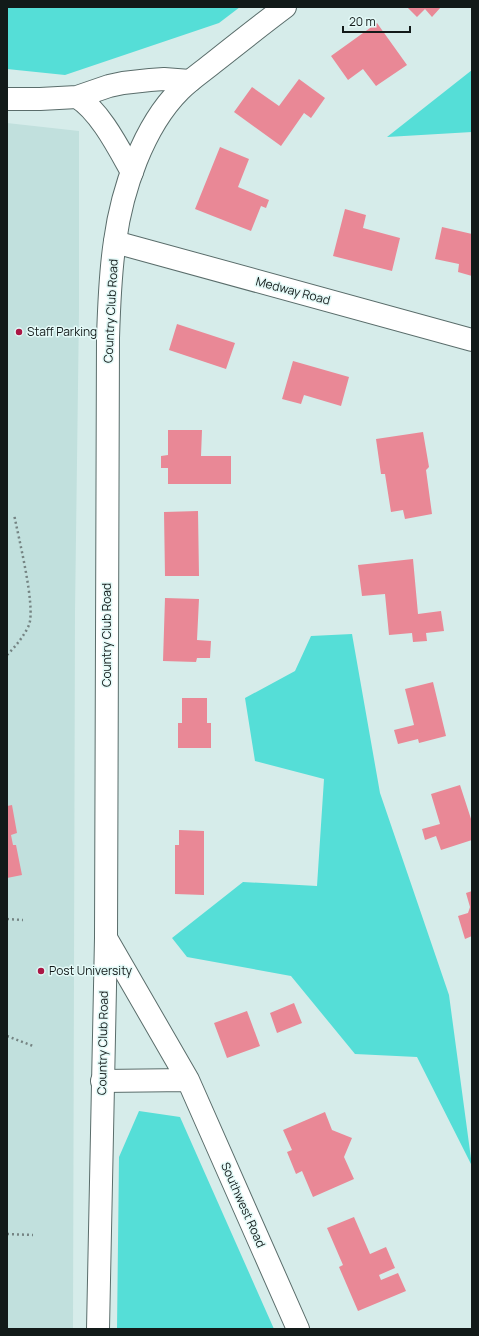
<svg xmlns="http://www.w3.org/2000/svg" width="479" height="1336" viewBox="0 0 479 1336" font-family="Manrope,sans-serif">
	<rect width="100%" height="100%" fill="#d6ecea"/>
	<!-- built -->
	<path fill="#c1e0dd" d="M7 123 79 131V310L75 613 73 1329H7Z"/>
	<!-- green -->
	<path fill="#55ded7" d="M7 7H240L219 23 65 75 7 69Z
		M472 70V132L387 137Z
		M352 634 380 793 449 995 472 1166 417 1057 355 1054 291 976 187 957 172 938 243 882 317 886 324 779 255 761 245 698 295 671 311 636Z
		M139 1111 180 1117 274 1329H117L119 1157Z"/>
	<!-- building -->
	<path fill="#e98896" d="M407 7H441L432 17 425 9 417 17Z
		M377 23 407 65 376 86 363 69 348 80 331 56Z
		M299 79 325 98 311 118 304 113 281 146 234 112 252 87 279 106Z
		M220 147 249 159 238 187 269 200 266 208 261 206 251 231 195 209Z
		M345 209 366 215 363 228 400 238 392 271 333 256Z
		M442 227 472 234V276L458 272 459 264 435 259Z
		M177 324 235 343 226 369 169 350Z
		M293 361 349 377 341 406 304 395 301 404 282 399Z
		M168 430H202L201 456H231V484H168V468H161V456L168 455Z
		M423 432 429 467 426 470 432 514 405 519 403 510 391 512 385 474H381L376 439Z
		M198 511 199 576H165L164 512Z
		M413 559 418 614 441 611 444 631 426 633 427 641 413 642 412 633 389 635 385 594 362 596 358 565Z
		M165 598 199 599 197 640 211 641 210 658H197L196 662 163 661Z
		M433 682 446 736 419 743 418 739 398 744 394 730 414 725 405 689Z
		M182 698H207V723H211V748H178V723H182Z
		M460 785 472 822V840L441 850 436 836 425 840 422 829 440 824 431 794Z
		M12 805 17 833 11 835 13 845H16L22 875 7 878V806Z
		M179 830 204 831V895L175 894V845H179Z
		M472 891V936L465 939 458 916 468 913 470 907 466 893Z
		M294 1003 302 1023 277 1033 270 1013Z
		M247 1011 260 1046 227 1058 214 1023Z
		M325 1112 332 1130 352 1138 344 1157 354 1179 313 1197 302 1171 296 1174 287 1152 292 1150 283 1130Z
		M354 1217 370 1254 386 1247 395 1268 379 1275 381 1280 398 1273 406 1291 358 1311 339 1267 343 1265 327 1228Z"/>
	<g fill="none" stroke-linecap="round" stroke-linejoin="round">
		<defs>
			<path id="minor" d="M77 97C100 111 119 149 132 172
				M7 99H40L77 97 109 86 123 83 150 80 164 79 190 81
				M115 242 472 340
				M106 938 188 1080 298 1329
				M102 1081 188 1080"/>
			<path id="tertiary" d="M98 1329 106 938 108 338C109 306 110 273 115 241 122 190 143 127 180 90 190 80 202 72 213 63 237 44 261 25 285 7"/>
		</defs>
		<!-- minor casing -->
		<use href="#minor" stroke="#5a6d6b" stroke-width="24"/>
		<!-- tertiary casing -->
		<use href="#tertiary" stroke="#5a6d6b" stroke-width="24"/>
		<!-- path -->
		<path stroke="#758483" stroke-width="2.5" stroke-dasharray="2 3" stroke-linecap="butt" d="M7 655C16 646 24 636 29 625 36 606 18 536 14 514
			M7 919 23 920
			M7 1036 33 1046
			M7 1234 33 1235"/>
		<!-- minor -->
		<use href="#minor" stroke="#fff" stroke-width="22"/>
		<!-- tertiary -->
		<use href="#tertiary" stroke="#fff" stroke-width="22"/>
	</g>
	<!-- markers -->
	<g fill="#ab1644" stroke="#e3f9f7" stroke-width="1.5">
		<circle cx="19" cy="332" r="4"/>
		<circle cx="41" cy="971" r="4"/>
	</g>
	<g text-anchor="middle" stroke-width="3" stroke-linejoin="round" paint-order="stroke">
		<!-- street labels -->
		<g font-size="12" fill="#121a19" stroke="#e3f9f7">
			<text transform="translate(293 291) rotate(15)" y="4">Medway Road</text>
			<text transform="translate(111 311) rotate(-87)" y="4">Country Club Road</text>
			<text transform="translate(107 635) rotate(-90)" y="4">Country Club Road</text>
			<text transform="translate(103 1043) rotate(-89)" y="4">Country Club Road</text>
			<text transform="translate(243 1205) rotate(66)" y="4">Southwest Road</text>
		</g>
		<!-- poi labels -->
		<g font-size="12" fill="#121a19" stroke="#e3f9f7" text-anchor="start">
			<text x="27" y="336">Staff Parking</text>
			<text x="49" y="975">Post University</text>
		</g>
	</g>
	<!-- border -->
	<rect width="479" height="1336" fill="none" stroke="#121a19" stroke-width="16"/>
	<!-- scale -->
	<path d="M343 26v6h67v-6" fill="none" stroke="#121a19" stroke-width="2"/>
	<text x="349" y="26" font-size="12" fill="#121a19" stroke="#e3f9f7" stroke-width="3" paint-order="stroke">20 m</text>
</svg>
